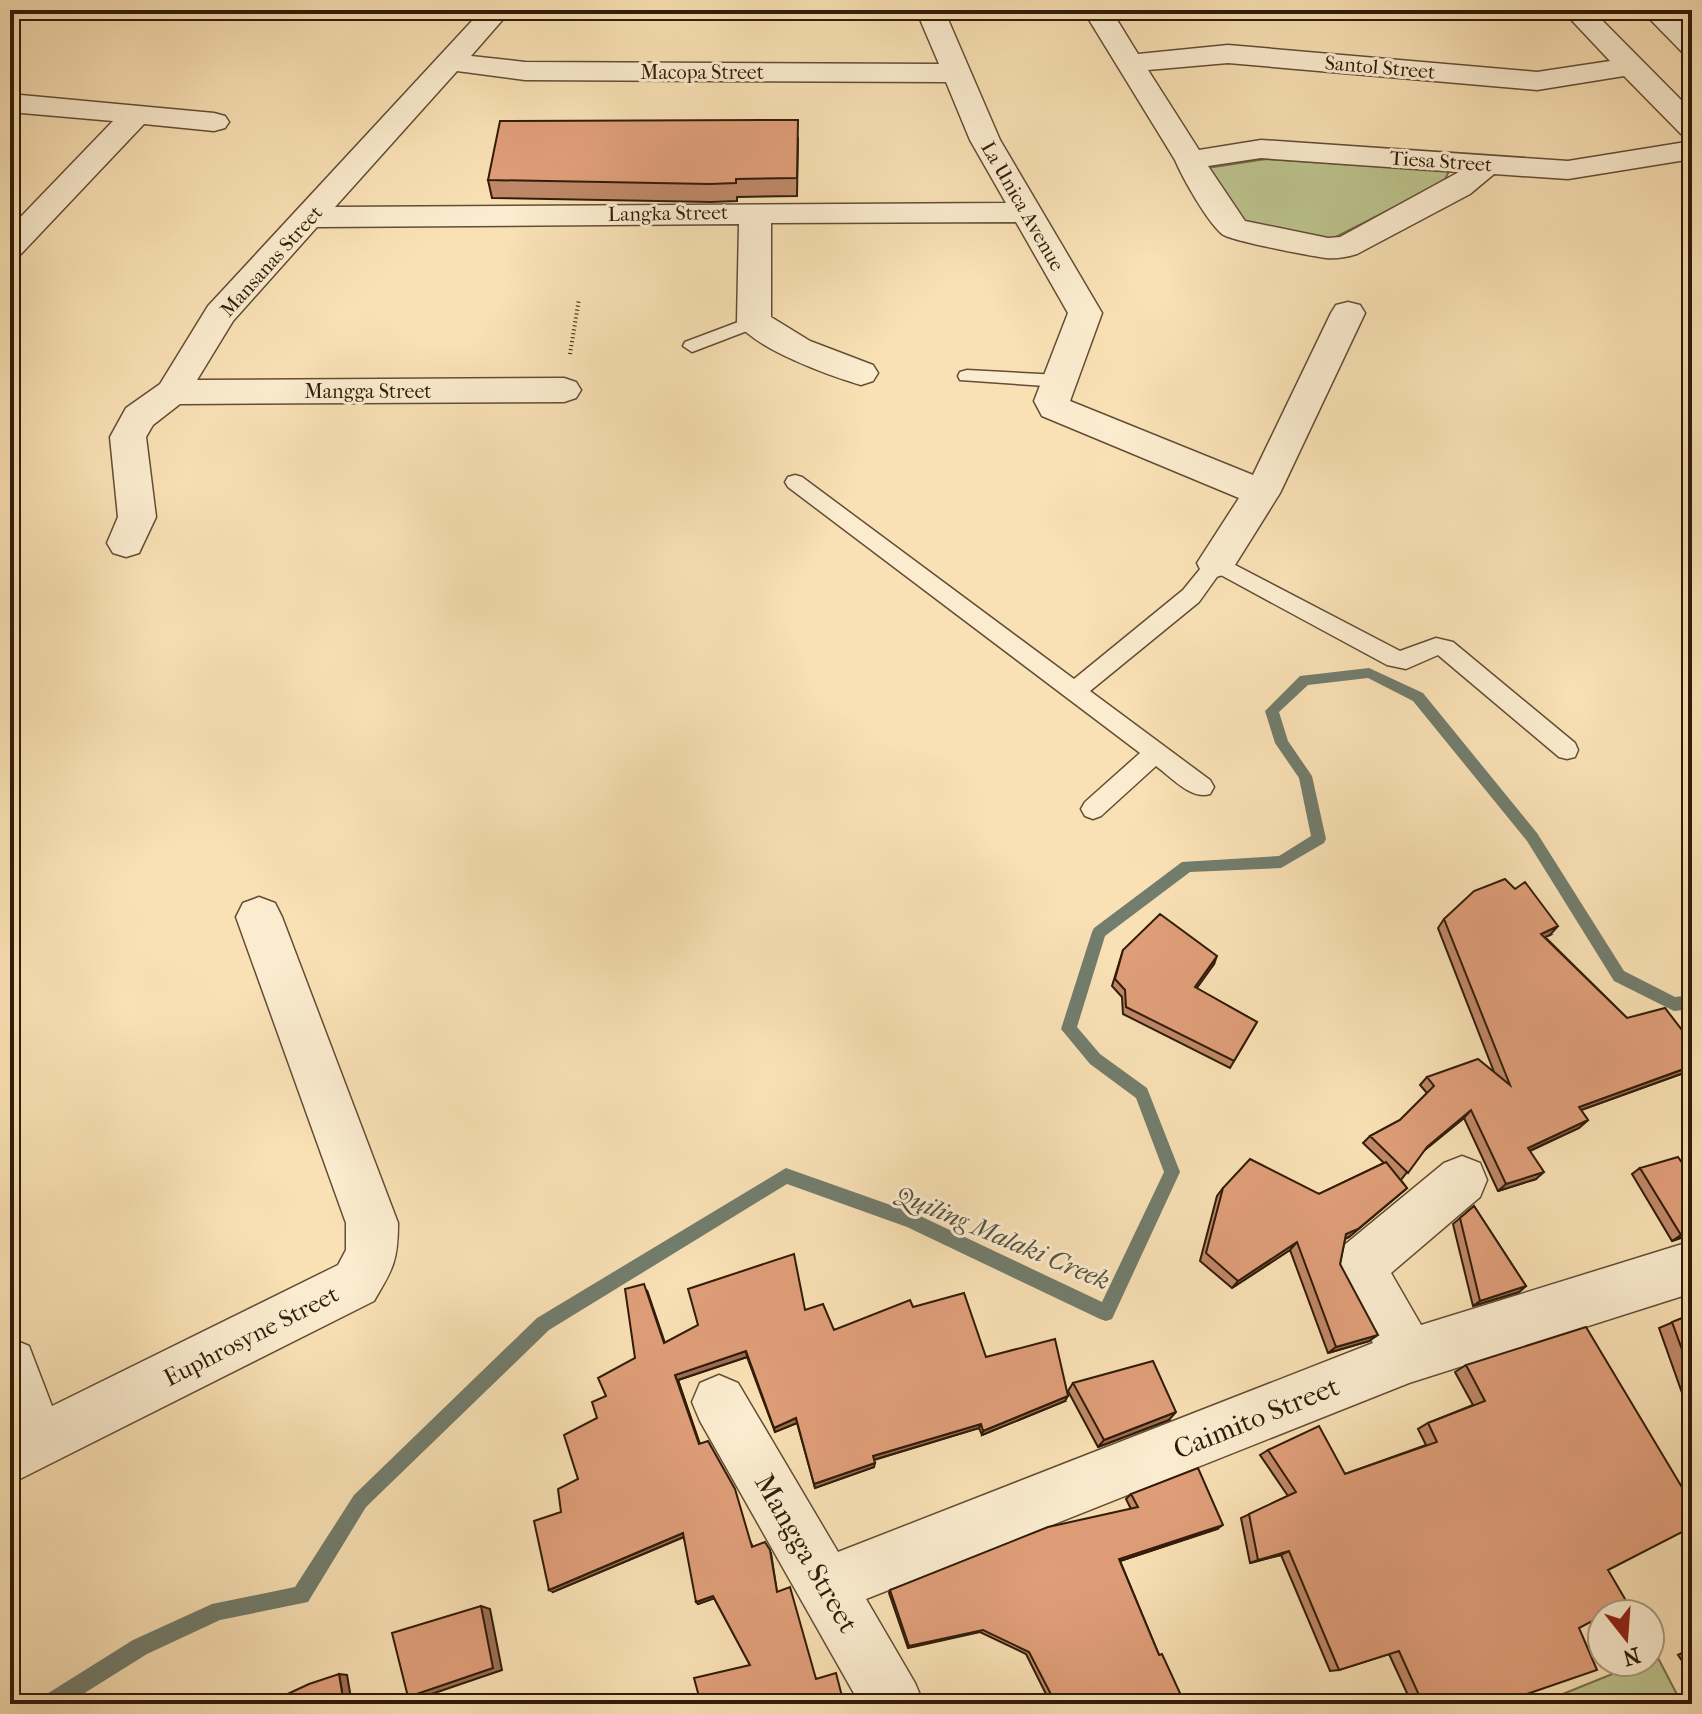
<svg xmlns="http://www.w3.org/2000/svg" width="1702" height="1714" viewBox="0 0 1702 1714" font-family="'IM FELL French Canon',serif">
	<rect width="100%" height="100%" fill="#f9e1b5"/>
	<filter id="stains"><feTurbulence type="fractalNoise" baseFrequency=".0025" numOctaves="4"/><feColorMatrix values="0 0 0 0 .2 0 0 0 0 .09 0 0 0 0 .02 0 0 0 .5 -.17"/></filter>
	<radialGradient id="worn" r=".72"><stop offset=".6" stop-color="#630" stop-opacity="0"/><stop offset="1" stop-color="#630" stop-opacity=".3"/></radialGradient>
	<!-- green -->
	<path fill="#bcc38e" stroke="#76704c" stroke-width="2" d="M1266 159 1449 171 1444 182 1330 240 1241 224 1207 168Z
		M1657 1656 1682 1704H1538L1642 1662H1650V1659Z"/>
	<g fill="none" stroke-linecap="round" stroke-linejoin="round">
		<!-- stream -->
		<path fill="#727d6d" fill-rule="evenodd" d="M1369 668 1423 693 1537 833 1624 971 1675 997 1692 995V1009L1674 1011 1614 981 1527 841 1413 701 1368 678 1308 685 1279 712 1288 741 1312 776 1326 839 1324 843 1281 868 1190 872 1105 936 1077 1027 1100 1054 1147 1088 1180 1172 1112 1319 1106 1321 1100 1319 907 1227 787 1184 549 1330 366 1507 308 1602 220 1620 147 1654 67 1704H39L42 1697 133 1640 212 1604 295 1587 354 1495 537 1318 786 1168 916 1214 1102 1302 1164 1172 1136 1098 1090 1064 1061 1029 1092 932 1094 928 1182 862 1279 856 1311 836 1299 778 1275 743 1265 711 1300 676Z"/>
		<defs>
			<path id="lane" d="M754 316 760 318 763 322 760 326 692 352 683 346 685 342Z
				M967 370 1060 375 1069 381 1060 387 960 380 958 376 960 372Z
				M795 475 802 477 1074 679 1183 590 1209 558 1216 555 1400 651 1436 638 1453 642 1575 743 1578 750 1575 757 1567 759 1559 757 1438 655 1406 669 1387 665 1219 574 1199 602 1090 691 1210 780 1214 787 1210 794C1191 800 1171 777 1156 766L1101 816 1093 819 1085 816 1081 809 1085 802 1140 753 788 487 785 482 788 477Z"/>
			<path id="street" d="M482 10H511L471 56 525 62 939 64 916 10H944L1000 140 1102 313 1070 401 1253 475 1331 313 1336 305 1348 302 1360 305 1365 313 1280 493 1230 573 1216 577 1202 573 1197 563 1239 498 1042 416 1034 401 1068 313 1016 222 771 223V317L810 341 873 365 878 373 873 381 861 385C830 376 755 349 737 322L739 224 317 227 233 321 197 380 564 378 576 382 581 390 576 398 564 402 180 404 153 425 146 437 156 517 139 553 126 557 113 553 107 543 118 517 110 437 126 408 160 384 208 306ZM457 71 525 80 946 82 970 140 1006 203 335 207Z
				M1083 10H1111L1138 54 1228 45 1537 72 1610 61 1562 10H1592L1692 111V137L1681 134 1624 76 1537 90 1228 63 1148 70 1199 150 1261 140 1568 161 1692 141V159L1568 179 1494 174 1470 194 1357 254C1347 257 1337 259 1326 258 1311 256 1231 241 1222 234 1207 221 1183 179 1175 160ZM1261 158 1459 172 1340 237 1328 238 1245 221 1208 166Z
				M1641 10H1671L1692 30V54L1682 52Z
				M10 94 214 113 225 116 229 122 225 128 214 131 144 124 21 254 10 257V228L113 121 10 112Z
				M259 897 275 903 282 917 398 1223C398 1261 393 1269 374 1301L10 1484V1338L29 1346 52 1406 338 1265 346 1250V1223L236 917 243 903Z
				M1462 1156 1480 1163 1487 1180 1480 1197 1391 1273 1421 1325 1692 1241V1293L1409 1383 866 1599 915 1683 924 1704H860L700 1421 692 1402 700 1383 719 1375 738 1383 838 1552 1373 1343 1335 1271 1334 1265 1342 1247 1444 1163Z"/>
		</defs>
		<!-- lane casing -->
		<use href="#lane" stroke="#634d34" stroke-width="3"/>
		<!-- street casing -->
		<use href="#street" stroke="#634d34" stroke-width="3"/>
		<!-- path -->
		<path stroke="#311c09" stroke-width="4" stroke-dasharray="1 3" stroke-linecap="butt" d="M570 354 579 299"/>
		<!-- lane -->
		<use href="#lane" fill="#fbeccf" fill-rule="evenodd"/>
		<!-- street -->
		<use href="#street" fill="#fbeccf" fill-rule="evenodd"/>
	</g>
	<!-- wall -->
	<path fill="#c08868" stroke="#311c09" stroke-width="2" d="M798 138 797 196 737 197V201L711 202 492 198 488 180Z
		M1444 919 1550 935 1545 937 1627 1018 1692 1043V1070L1581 1110 1588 1120 1579 1128 1530 1151 1536 1179 1498 1191 1464 1118 1424 1150 1401 1180 1407 1188 1349 1237 1345 1239 1340 1264 1369 1341 1328 1353 1290 1250 1232 1288 1200 1261 1217 1196 1223 1188 1319 1194 1384 1163 1363 1143 1370 1136 1400 1120 1427 1093 1420 1085 1427 1077 1494 1072 1438 928Z
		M1123 950 1214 964 1196 988 1257 1022 1230 1068 1123 1014 1122 997 1112 986Z
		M1640 1168 1692 1234 1672 1241 1632 1174Z
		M1474 1206 1526 1286 1519 1292 1473 1306 1453 1224Z
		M647 1290 665 1343 805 1310 834 1330 913 1307 986 1357 1065 1401 982 1435 979 1428 874 1460V1467L815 1488 797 1423 775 1432 747 1357 678 1380 700 1444 753 1547 771 1553 777 1592 816 1679 844 1704 750 1665 714 1598 698 1604 684 1537 553 1592 561 1512 578 1479 597 1418 606 1396 635 1358Z
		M1692 1314V1421L1659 1328Z
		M1466 1365 1608 1570 1579 1628 1527 1694 1505 1704H1412L1389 1654 1339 1670 1330 1671 1281 1555 1250 1563 1241 1518 1288 1496 1260 1455 1268 1450 1345 1474 1426 1445 1418 1429 1428 1423 1473 1405 1455 1372Z
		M1073 1383 1169 1420 1098 1447 1068 1391Z
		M1131 1494 1217 1529 1120 1561 1159 1655 1185 1704H1051L1026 1654 980 1632 908 1648 889 1593 890 1590 1131 1509 1126 1499Z
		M1692 1648V1675L1678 1655Z"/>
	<!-- shaded-wall -->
	<path fill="#9c6f55" stroke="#311c09" stroke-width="2" d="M1558 926 1550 935 1534 942 1541 934Z
		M1217 956 1214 964 1192 995 1195 987Z
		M1692 1066V1070L1570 1114 1579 1107Z
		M1471 1110 1464 1118 1420 1154 1427 1147Z
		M1588 1120 1579 1128 1520 1155 1528 1148Z
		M1544 1172 1536 1179 1498 1191 1506 1184Z
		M1407 1188 1349 1237 1338 1242 1346 1234Z
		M1692 1232V1234L1672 1241 1681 1235Z
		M1297 1242 1290 1250 1232 1288 1238 1281Z
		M1526 1286 1519 1292 1473 1306 1480 1301Z
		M1378 1335 1369 1341 1328 1353 1336 1347Z
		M746 1351 747 1357 678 1380 701 1449 675 1375Z
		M1068 1396 1065 1401 982 1435 983 1431Z
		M1176 1412 1169 1420 1098 1447 1104 1440Z
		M796 1418 797 1423 775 1432 774 1428Z
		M981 1424 979 1428 873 1460V1456Z
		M875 1463 874 1467 815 1488 814 1484Z
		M1223 1525 1217 1529 1114 1563 1119 1559Z
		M683 1533 686 1536 553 1592 549 1590Z
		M1289 1551 1281 1555 1250 1563 1258 1560Z
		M713 1596 715 1598 698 1604 696 1602Z
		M481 1606 490 1609 502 1670 420 1698 408 1697Z
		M339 1674 347 1675 352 1704H344Z"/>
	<!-- building -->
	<path fill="#df9e79" stroke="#311c09" stroke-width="2" d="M798 120 797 178 736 179V183L710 184 488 180 500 121Z
		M1505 879 1515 889 1525 882 1558 926 1541 934 1627 1018 1665 1008 1692 1043V1066L1579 1107 1588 1120 1528 1148 1544 1172 1506 1184 1471 1110 1427 1147 1408 1173 1370 1136 1400 1120 1434 1086 1427 1077 1478 1059 1510 1085 1444 919 1474 891Z
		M1160 914 1217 956 1195 987 1257 1022 1234 1061 1126 1007 1125 990 1115 979 1123 950Z
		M1678 1157 1692 1177V1232L1681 1235 1640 1168Z
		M1250 1159 1319 1194 1386 1162 1407 1188 1358 1229 1346 1234 1340 1264 1378 1335 1336 1347 1297 1242 1238 1281 1206 1253 1223 1188Z
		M1474 1206 1526 1286 1480 1301 1460 1218Z
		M794 1254 805 1310 823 1304 834 1330 910 1300 913 1307 964 1293 986 1357 1055 1339 1068 1396 983 1431 981 1424 873 1456 875 1463 814 1484 796 1418 774 1428 746 1351 675 1375 699 1444 708 1441 735 1489 752 1547 765 1542 770 1550 777 1592 790 1587 816 1679 836 1673 844 1704H701L694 1678 750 1665 713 1596 696 1602 683 1533 549 1590 534 1521 561 1512 558 1489 578 1479 564 1435 597 1418 592 1402 606 1396 598 1378 635 1358 625 1289 644 1284 664 1343 698 1325 688 1289Z
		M1692 1314V1377L1672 1322Z
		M1586 1327 1692 1504V1527L1608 1570 1628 1604 1607 1614H1602V1616L1579 1628 1597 1670 1527 1694 1505 1704H1423L1399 1651 1339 1670 1289 1551 1258 1560 1249 1514 1296 1492 1268 1450 1319 1426 1345 1474 1437 1442 1428 1423 1485 1401 1466 1365Z
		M1153 1361 1176 1412 1104 1440 1073 1383Z
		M1198 1468 1223 1525 1119 1559 1159 1655 1162 1654 1185 1704H1056L1029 1652 983 1630 909 1646 890 1590 1048 1527 1138 1507 1131 1494Z
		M481 1606 493 1668 408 1697 392 1633Z
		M339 1674 344 1704H266L309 1684Z"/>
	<g text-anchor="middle" stroke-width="6" stroke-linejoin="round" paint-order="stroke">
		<!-- far-street labels -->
		<g font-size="20" fill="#311c09" stroke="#fbeccf">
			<text transform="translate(1380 67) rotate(5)" y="7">Santol Street</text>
			<text x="702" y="79">Macopa Street</text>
			<text transform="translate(1441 161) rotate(4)" y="7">Tiesa Street</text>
			<text transform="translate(1023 206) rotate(60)" y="7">La Unica Avenue</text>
			<text transform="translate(668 213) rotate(-1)" y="7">Langka Street</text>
			<text transform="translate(271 261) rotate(-48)" y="7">Mansanas Street</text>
			<text x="368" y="398">Mangga Street</text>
		</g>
		<!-- street labels -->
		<g font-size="24" fill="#311c09" stroke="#fbeccf">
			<text transform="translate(251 1336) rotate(-27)" y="8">Euphrosyne Street</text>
		</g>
		<!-- water labels -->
		<g font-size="26" font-style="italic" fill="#575443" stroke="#fbeccf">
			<text transform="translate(1003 1237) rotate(23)" y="9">Quiling Malaki Creek</text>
		</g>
		<!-- near-street labels -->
		<g font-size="28" fill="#311c09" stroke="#fbeccf">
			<text transform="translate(1256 1417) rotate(-22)" y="10">Caimito Street</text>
			<text transform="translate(807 1553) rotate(60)" y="10">Mangga Street</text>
		</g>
	</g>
	<!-- margin -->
	<rect width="1702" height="1714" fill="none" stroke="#f9e1b5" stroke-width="40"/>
	<rect x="12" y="12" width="1678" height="1690" fill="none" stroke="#311c09" stroke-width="4"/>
	<rect x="20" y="20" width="1662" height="1674" fill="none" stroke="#311c09" stroke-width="2"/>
	<!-- north arrow -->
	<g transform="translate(1626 1638) rotate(163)"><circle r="38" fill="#fbeccf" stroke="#aa9980" stroke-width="2"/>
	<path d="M0-6L14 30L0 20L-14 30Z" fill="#8f2418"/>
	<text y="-12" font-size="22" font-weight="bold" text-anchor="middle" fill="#311c09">N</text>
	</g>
	<rect width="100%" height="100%" filter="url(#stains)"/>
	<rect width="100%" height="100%" fill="url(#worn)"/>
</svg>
